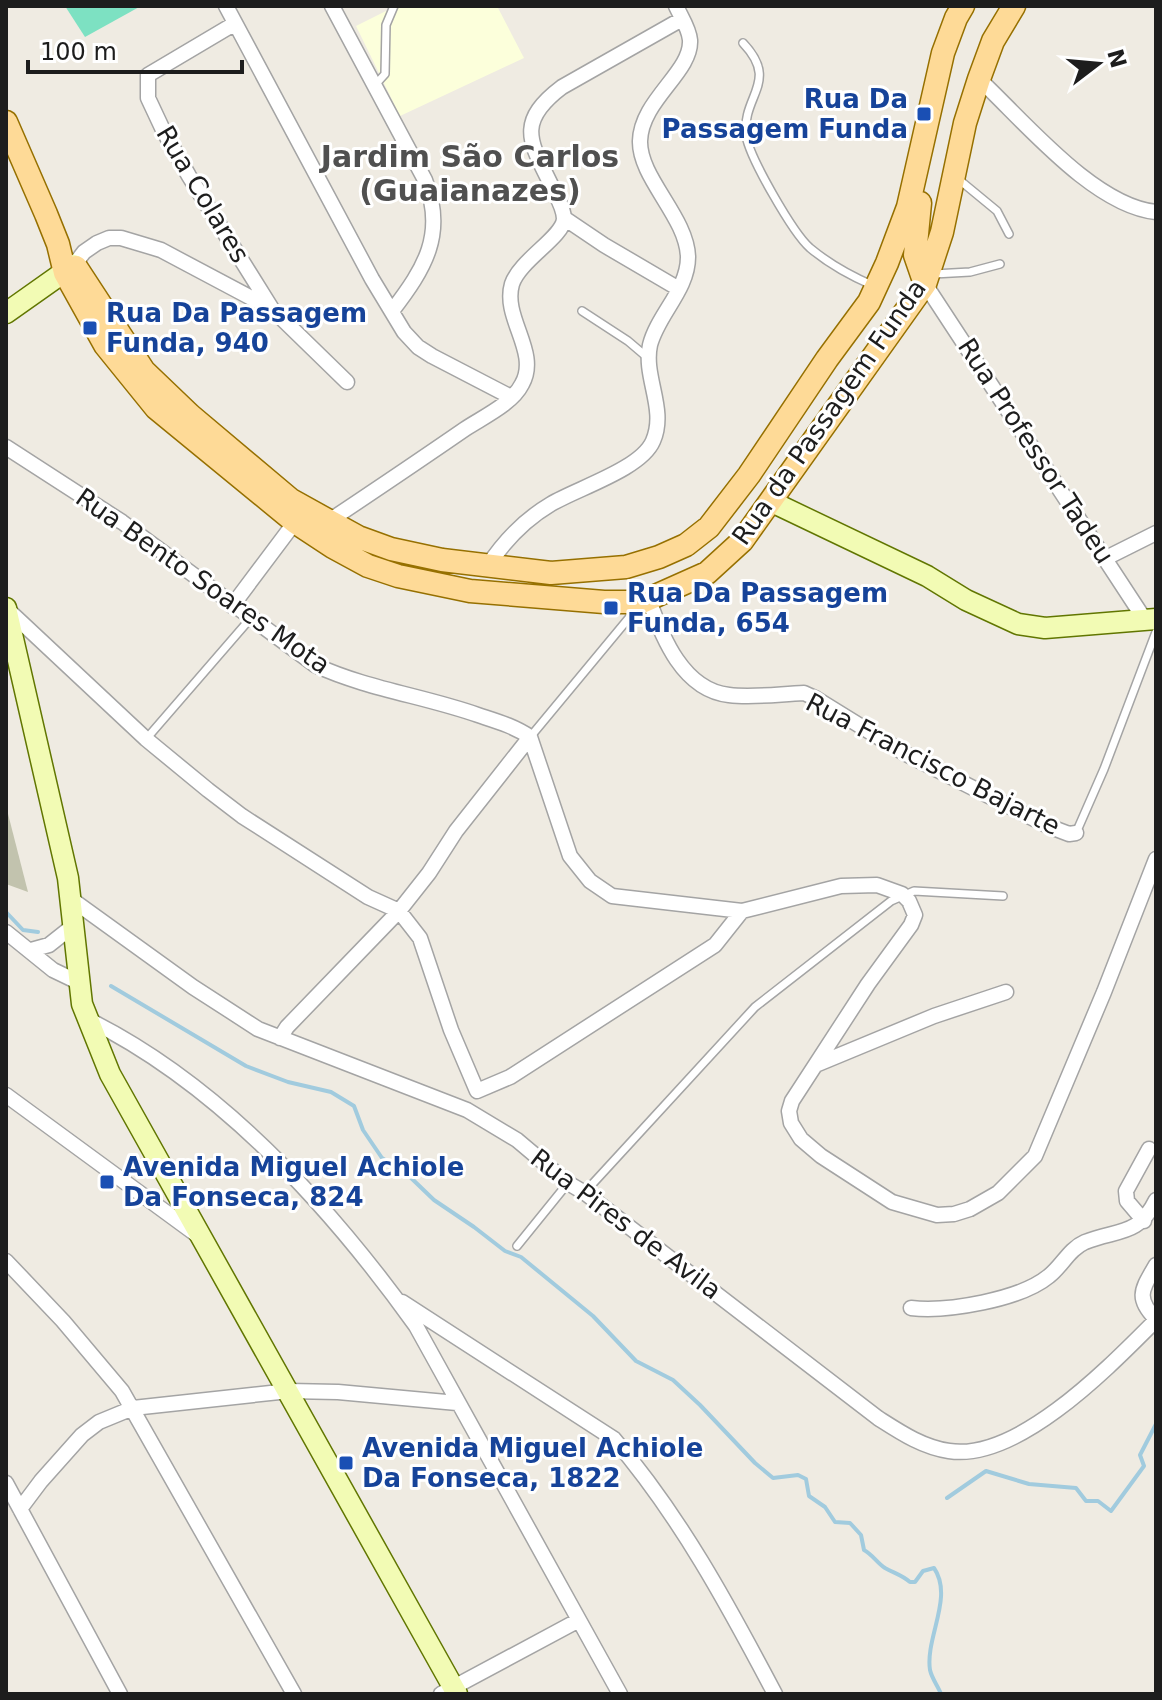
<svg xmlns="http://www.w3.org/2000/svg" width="1162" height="1700" viewBox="0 0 1162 1700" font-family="'DejaVu Sans',sans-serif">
	<rect width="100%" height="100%" fill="#efebe2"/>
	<!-- education -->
	<path fill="#fcffdb" d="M396 6H497L524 58 400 116 356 26Z"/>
	<!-- construction -->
	<path fill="#c2c3ae" d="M6 806 28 892 6 884Z"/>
	<!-- pitch -->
	<path fill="#7de1c2" d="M65 6H141L85 37Z"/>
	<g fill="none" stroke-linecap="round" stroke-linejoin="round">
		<!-- stream -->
		<path stroke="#a1cbde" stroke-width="4" d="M6 912 23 930 38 932
			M111 986 246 1066 288 1082 331 1092 354 1106 363 1130 382 1158 409 1176 434 1200 474 1227 505 1251 521 1257 593 1316 636 1361 673 1380 700 1405 755 1463 773 1478 798 1475 806 1479 809 1496 825 1507 835 1522 850 1523 861 1535 864 1550C873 1555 877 1563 885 1568 894 1573 902 1575 910 1582H915L923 1571 934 1568C954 1597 925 1638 930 1670 932 1679 938 1686 941 1694
			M947 1498 986 1471 1029 1484 1076 1488 1086 1501H1098L1111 1511 1144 1466 1140 1455 1156 1424"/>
		<defs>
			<path id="lane" d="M743 43C780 82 742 95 746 135 749 157 793 233 810 248 828 263 853 277 874 286
				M375 85 385 74 386 25 394 6
				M957 178 997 211 1009 234
				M934 274 970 272 1000 264
				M582 311 628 341 648 358
				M531 736 638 607
				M147 738 250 619
				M1076 833 1104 769 1156 632
				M585 1192 755 1007 891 901 914 891 1003 896
				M517 1246 568 1183"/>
			<path id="street" d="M226 6 372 279 404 332 418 347 432 356 511 397
				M332 6 425 180C446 234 425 268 392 311
				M234 24 148 75V98L163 130 189 176 272 309
				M979 79C1024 121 1094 206 1156 212
				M564 218 604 245 679 289
				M74 265 84 252 97 243 109 238H121L161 250 272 309 347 382
				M925 284 1145 620
				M6 447 122 522 315 665C367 689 424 696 478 715 496 721 514 726 530 737L570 856 590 881 612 896 742 911 841 886 877 885 902 894 909 901 915 915 911 925 868 984 792 1101 789 1111 791 1123 801 1139 821 1156 892 1202 937 1215 954 1214 970 1209 998 1193 1035 1156 1104 992 1156 859
				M329 521C374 491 420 460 465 429 483 417 512 404 522 384 540 352 502 318 512 284 520 260 563 237 564 219 564 209 558 199 554 191 532 144 513 124 562 87L682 19
				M1106 558 1156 533
				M487 567C504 541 524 520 551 504 578 488 641 469 653 441 667 409 643 377 650 345 658 314 688 290 688 257 687 217 639 178 640 141 641 100 692 72 690 40 689 28 681 17 676 6
				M649 600C662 637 683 690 729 695 753 698 779 694 804 693L815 698 904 753 1048 826 1069 834 1076 833
				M232 606 295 522
				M6 608 146 739 208 790 242 816 368 897 399 911 420 938 451 1030 477 1091
				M71 899 193 987 258 1029 467 1110 517 1140 568 1183 585 1193 878 1418C900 1432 922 1447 949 1451 1018 1462 1111 1365 1156 1320
				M6 932 53 970 78 982
				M31 950 49 945 73 926
				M87 1019C221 1085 330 1206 416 1326L620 1694
				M280 1038 287 1027 399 911 429 873 456 831 530 737
				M818 1064 934 1016 1006 992
				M477 1091 510 1077 715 945 742 911
				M6 1095 197 1235
				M1144 1221 1127 1201 1126 1191 1149 1149
				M6 1261 63 1321 122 1391 294 1694
				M1156 1265C1143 1288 1134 1297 1156 1319
				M402 1302 614 1439C680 1516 728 1605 775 1694
				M911 1308C947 1312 1020 1300 1049 1276 1062 1266 1069 1249 1085 1242 1117 1229 1138 1237 1156 1200
				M6 1483 120 1694
				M20 1509 41 1481 82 1435 99 1422 133 1408 289 1391 338 1392 457 1403
				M441 1694 579 1620"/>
			<path id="secondary" d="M6 313 74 265
				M772 502 927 576 966 600 1018 624 1045 628 1156 619
				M6 608 68 878 82 1004 110 1074 457 1694"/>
			<path id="primary" d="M6 122 46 214 58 244 65 273 105 345 156 408 295 522 333 547 368 566 398 576 470 591 604 602H642L707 573 742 541 925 284 942 232 965 123 979 79 993 41 1014 6
				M920 203 915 255 925 284
				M76 267 144 371 190 415 291 500 358 537 391 549 442 560 551 573 626 567 659 557 686 545 709 527 749 475 827 359 869 302 887 263 908 207 943 53 956 18 963 6"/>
		</defs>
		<!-- lane casing -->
		<use href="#lane" stroke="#a4a4a4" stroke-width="10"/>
		<!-- street casing -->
		<use href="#street" stroke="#a4a4a4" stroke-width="17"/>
		<!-- secondary casing -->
		<use href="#secondary" stroke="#617601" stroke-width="23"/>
		<!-- primary casing -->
		<use href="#primary" stroke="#967000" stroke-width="25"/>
		<!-- lane -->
		<use href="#lane" stroke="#fff" stroke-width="7"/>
		<!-- street -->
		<use href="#street" stroke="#fff" stroke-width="14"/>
		<!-- secondary -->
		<use href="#secondary" stroke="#f2fbb4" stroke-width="20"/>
		<!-- primary -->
		<use href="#primary" stroke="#feda97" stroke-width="22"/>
	</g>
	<!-- markers -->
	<g fill="#1a4fb4" stroke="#fff" stroke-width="3">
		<rect x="916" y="106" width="16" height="16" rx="4"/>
		<rect x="82" y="320" width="16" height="16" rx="4"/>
		<rect x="603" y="600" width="16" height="16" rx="4"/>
		<rect x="99" y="1174" width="16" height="16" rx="4"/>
		<rect x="338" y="1455" width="16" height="16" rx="4"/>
	</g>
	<g text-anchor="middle" stroke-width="6" stroke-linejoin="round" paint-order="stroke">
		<!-- transit labels -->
		<g font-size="26" font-weight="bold" fill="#164399" stroke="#fff" text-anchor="start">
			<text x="908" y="108" text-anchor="end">Rua Da<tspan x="908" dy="30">Passagem Funda</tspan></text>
			<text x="106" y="322">Rua Da Passagem<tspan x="106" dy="30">Funda, 940</tspan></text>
			<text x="627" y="602">Rua Da Passagem<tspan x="627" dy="30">Funda, 654</tspan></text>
			<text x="123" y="1176">Avenida Miguel Achiole<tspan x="123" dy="30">Da Fonseca, 824</tspan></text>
			<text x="362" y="1457">Avenida Miguel Achiole<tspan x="362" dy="30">Da Fonseca, 1822</tspan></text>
		</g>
		<!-- street labels -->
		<g font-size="26" fill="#1d1d1d" stroke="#fff">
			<text transform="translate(203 194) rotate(59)" y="9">Rua Colares</text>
			<text transform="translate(829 412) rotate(-55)" y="9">Rua da Passagem Funda</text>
			<text transform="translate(1036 451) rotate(57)" y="9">Rua Professor Tadeu</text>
			<text transform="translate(203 581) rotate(35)" y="9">Rua Bento Soares Mota</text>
			<text transform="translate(933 764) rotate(27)" y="9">Rua Francisco Bajarte</text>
			<text transform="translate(626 1224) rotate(37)" y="9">Rua Pires de Avila</text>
		</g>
		<!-- quarter labels -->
		<g font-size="30" font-weight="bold" fill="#505050" stroke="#fff">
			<text x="470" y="167">Jardim São Carlos<tspan x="470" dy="34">(Guaianazes)</tspan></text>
		</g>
	</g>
	<!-- border -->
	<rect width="1162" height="1700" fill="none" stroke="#1d1d1d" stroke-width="16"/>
	<!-- north arrow -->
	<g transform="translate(1098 64) rotate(74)" stroke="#ffffff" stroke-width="6" paint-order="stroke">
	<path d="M0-6L14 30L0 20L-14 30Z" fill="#1d1d1d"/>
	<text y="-12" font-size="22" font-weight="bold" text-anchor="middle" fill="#1d1d1d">N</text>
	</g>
	<!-- scale -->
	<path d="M28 60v12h214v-12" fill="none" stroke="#1d1d1d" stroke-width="4"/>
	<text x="40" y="60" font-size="24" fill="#1d1d1d" stroke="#ffffff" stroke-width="6" paint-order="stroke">100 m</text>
</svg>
